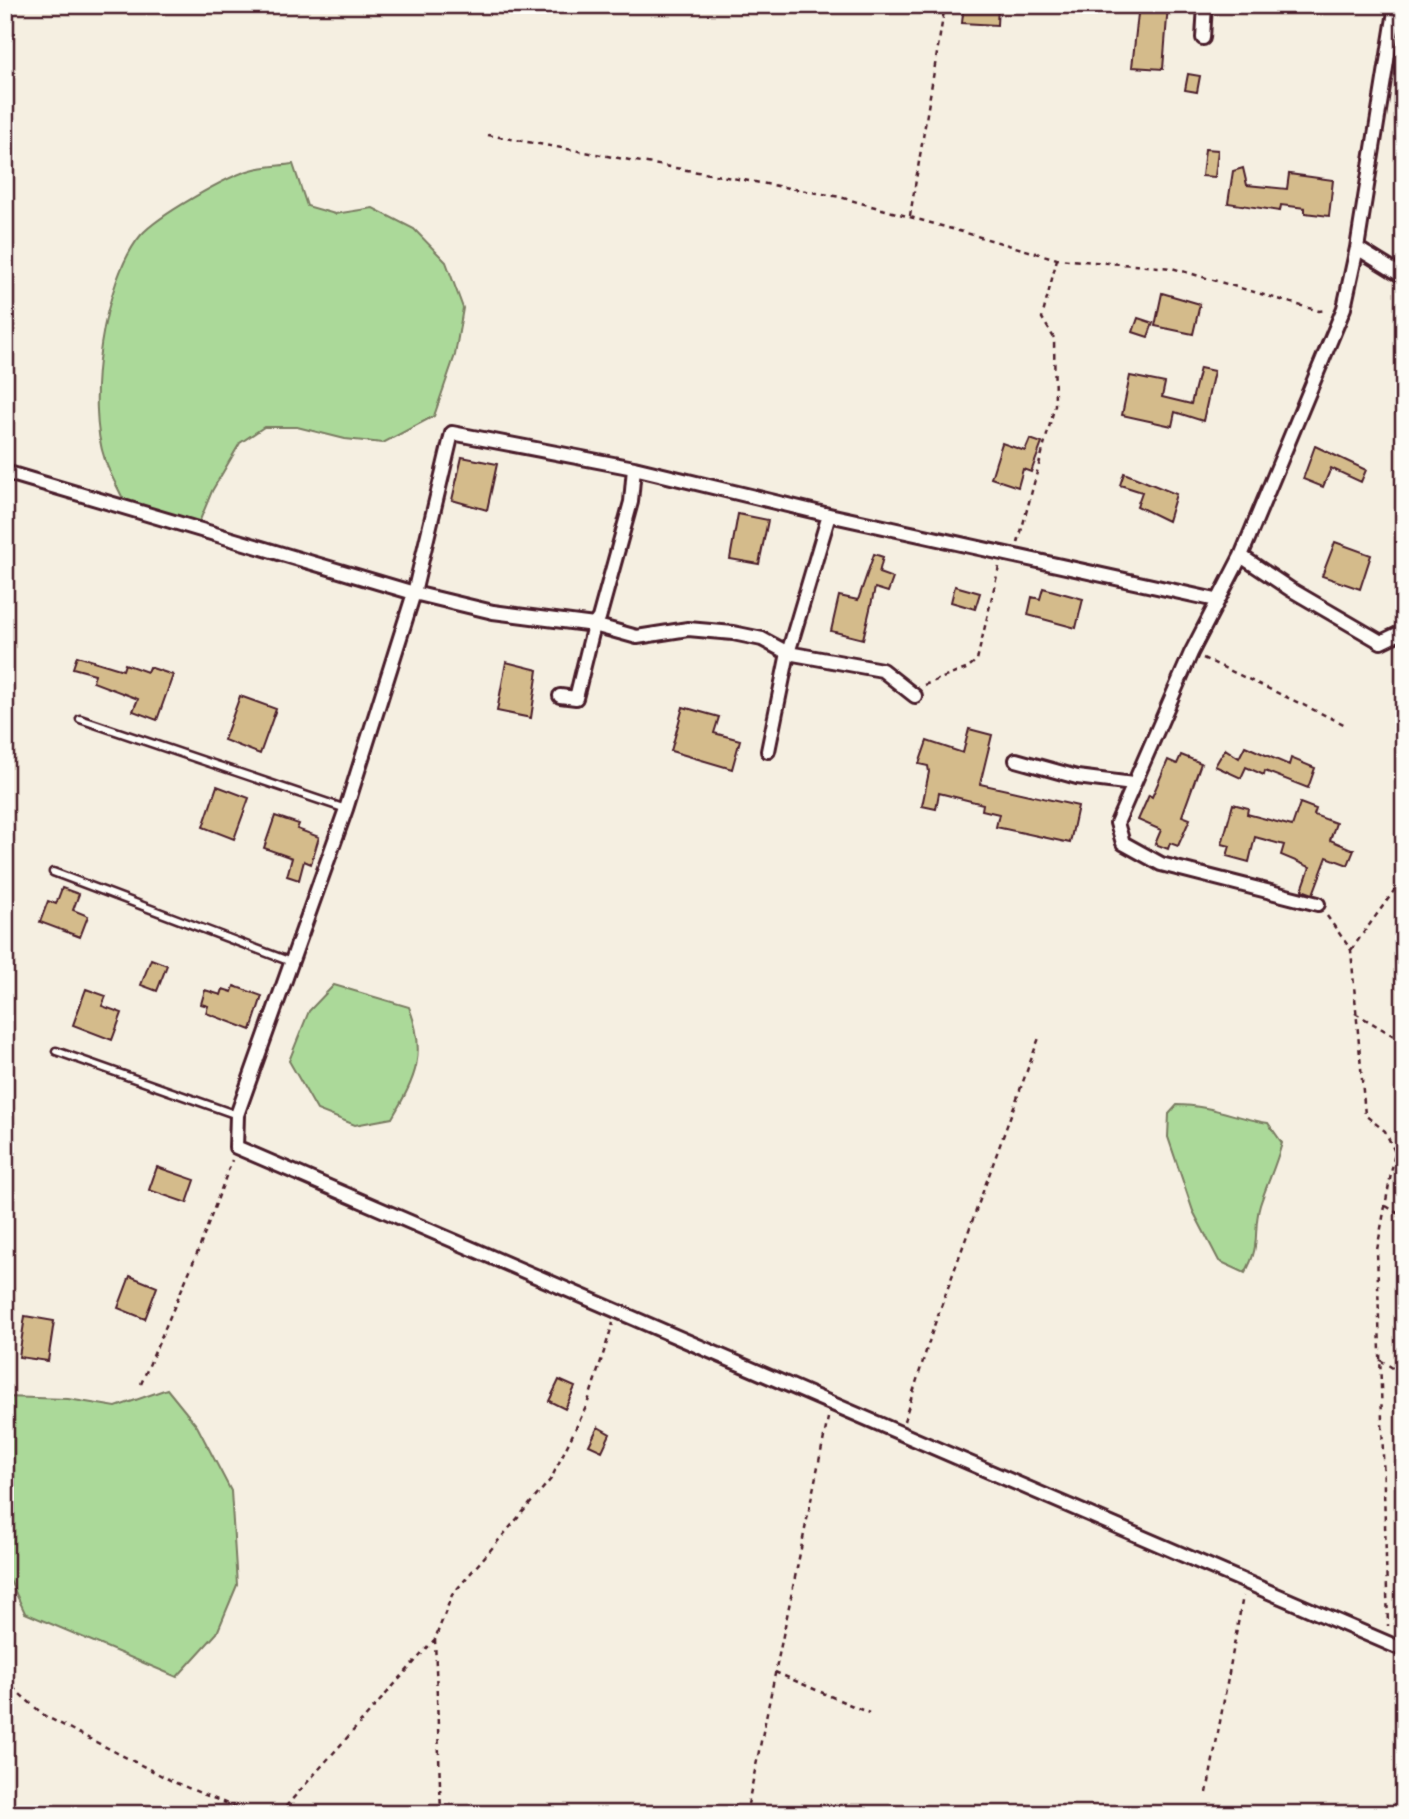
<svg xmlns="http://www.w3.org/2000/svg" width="1409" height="1819" viewBox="0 0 1409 1819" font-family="'Balsamiq Sans',sans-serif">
	<rect width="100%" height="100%" fill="#f5efe1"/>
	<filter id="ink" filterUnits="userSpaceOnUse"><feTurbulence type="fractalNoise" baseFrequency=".0143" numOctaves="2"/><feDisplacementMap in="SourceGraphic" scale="14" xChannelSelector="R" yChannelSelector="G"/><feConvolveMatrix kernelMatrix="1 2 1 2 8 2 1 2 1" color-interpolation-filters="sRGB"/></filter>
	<g filter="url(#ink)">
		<!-- green -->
		<path fill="#abd999" stroke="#7a7c62" stroke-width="2" d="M293 164 307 206 335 214 373 208 414 229 446 262 463 308 455 355 434 416 383 443 345 439 297 427H264L240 443 212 491 198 525 125 503C119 489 110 475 105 460 85 404 103 280 141 235 158 216 227 176 251 170 264 166 279 166 293 164Z
			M334 985 409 1007C427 1054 416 1077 392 1118L355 1125 317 1110 289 1061 309 1011Z
			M1177 1105C1209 1105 1237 1118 1268 1123L1282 1143C1276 1165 1267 1184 1260 1205 1252 1232 1262 1244 1245 1273L1219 1261 1193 1211 1168 1137 1169 1114Z
			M167 1389 197 1426 231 1491 237 1585 217 1633 177 1677 25 1613 5 1570V1397L68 1399 116 1407Z"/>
		<!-- building -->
		<path fill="#d4bb8b" stroke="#4a1f2b" stroke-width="2" d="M964 5H998L997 25 962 23Z
			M1139 5H1168L1163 69 1132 67Z
			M1188 74 1200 76 1197 92 1185 90Z
			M1205 149 1218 150 1215 177 1202 176Z
			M1243 168 1247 185 1287 189 1289 174 1333 180 1329 216 1305 213V208L1281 205 1280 211 1228 203 1233 171Z
			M1162 293 1200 304 1193 334 1155 326Z
			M1138 318 1153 323 1148 337 1133 332Z
			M1200 368 1214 371 1203 421 1175 412 1172 426 1122 415 1130 376 1165 383 1162 397 1191 404Z
			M1030 439 1042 443 1031 472 1023 469 1018 487 991 478 1002 443 1025 451Z
			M1315 446 1366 470 1361 482 1331 468 1323 487 1303 479Z
			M462 457 497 464 487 510 452 500Z
			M1124 473 1176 494 1168 521 1137 506 1142 492 1120 485Z
			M738 514 768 520 759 564 730 559Z
			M1335 542 1371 555 1360 589 1322 576Z
			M874 554 883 557 879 573 893 578 888 592 875 588 863 639 831 631 839 596 858 600Z
			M955 586 980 593 975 609 951 602Z
			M1043 588 1083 599 1076 628 1028 615 1032 597 1040 599Z
			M77 656 123 670 125 664 147 672 149 667 173 675 157 720 133 711 138 699 93 682 95 674 73 668Z
			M506 662 538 670 531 718 497 711Z
			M240 696 276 709 260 754 224 740Z
			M683 707 719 717 714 733 740 740 732 769 671 751Z
			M969 729 992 735 980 784 1078 806 1070 843 996 827 999 814 982 810 983 804 939 793 936 809 922 806 929 772 928 766 919 764 927 741 963 753Z
			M1245 746 1289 765 1291 758 1315 768 1308 788 1265 771 1264 775 1246 767 1241 778 1215 766 1225 749 1239 758Z
			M1181 755 1201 763 1182 816 1190 819 1178 846 1170 843 1168 849 1155 844 1161 830 1138 820 1149 795 1152 797 1168 760 1177 764Z
			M217 786 249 798 234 839 203 827Z
			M1300 803 1316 809 1314 815 1336 823 1330 840 1354 850 1348 865 1327 857 1313 894 1302 890 1310 867 1281 855 1284 845 1255 837 1249 862 1227 856 1230 846 1222 844 1233 804 1248 808 1247 814 1292 826Z
			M275 816 299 824 297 829 319 837 311 864 304 861 299 880 287 876 292 858 264 848Z
			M62 888 79 894 73 910 88 916 80 937 40 922 48 901 56 904Z
			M151 959 167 965 157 991 141 985Z
			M234 986 262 996 251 1030 206 1013 208 1006 201 1004 205 990 221 995 223 989 232 992Z
			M86 989 106 996 102 1006 122 1013 112 1040 73 1025Z
			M157 1167 195 1180 187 1203 149 1190Z
			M130 1276 157 1287 145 1319 118 1308Z
			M25 1316 54 1321 48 1361 19 1357Z
			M559 1380 575 1387 565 1409 549 1401Z
			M598 1427 610 1434 602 1451 589 1445Z"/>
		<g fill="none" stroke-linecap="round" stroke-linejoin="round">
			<defs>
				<path id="lane" d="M80 719 346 809
					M53 872 291 962
					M56 1051 237 1115"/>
				<path id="street" d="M1203 38 1205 5
					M1357 248 1404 277
					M634 468 829 515 1216 600
					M5 472 414 593 493 612 594 625 637 637 688 629 733 633 762 639 788 653 882 670 915 696
					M1241 556 1290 589 1381 642 1404 631
					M560 696 576 698 594 625 599 618 631 502 634 468 452 433 414 593 346 809 237 1115 236 1147 1404 1650
					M768 751 788 653 829 515
					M1016 760 1077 777 1133 784
					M1318 904 1161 864 1123 843 1117 823 1191 653 1241 556 1344 308 1357 248 1396 5"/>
			</defs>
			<!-- lane casing -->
			<use href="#lane" stroke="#4a1f2b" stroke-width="11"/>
			<!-- street casing -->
			<use href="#street" stroke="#4a1f2b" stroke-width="18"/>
			<!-- path -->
			<path stroke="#4a1f2b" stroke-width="2.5" stroke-dasharray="5 5" stroke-linecap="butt" d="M488 135 840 197 1057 259 1172 268 1319 311 1327 310
				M910 216 945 5
				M1018 543 1055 405 1054 338 1042 318 1057 259
				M1203 658 1346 725
				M924 685 966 669 977 660 999 567
				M1327 916 1351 950 1365 1115 1385 1131 1395 1152 1377 1250 1388 1626
				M1351 950 1404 877
				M1355 1013 1404 1042
				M1386 1206 1404 1217
				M1380 1360 1404 1375
				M141 1384 199 1249 232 1160
				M904 1421 934 1326 1040 1035
				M775 1672 869 1713
				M5 1681 45 1716 176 1783 252 1814
				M1207 1793 1243 1596
				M279 1814 435 1639
				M441 1814 435 1639 452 1595 551 1479 587 1405 613 1323
				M746 1814 828 1418"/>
			<!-- lane -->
			<use href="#lane" stroke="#fdfcf7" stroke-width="6"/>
			<!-- street -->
			<use href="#street" stroke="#fdfcf7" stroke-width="12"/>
		</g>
	</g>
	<!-- margin -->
	<rect width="1409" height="1819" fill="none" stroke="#fdfcf7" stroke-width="28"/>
	<rect x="14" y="14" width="1381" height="1791" fill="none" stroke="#4a1f2b" stroke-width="2.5" filter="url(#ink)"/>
</svg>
